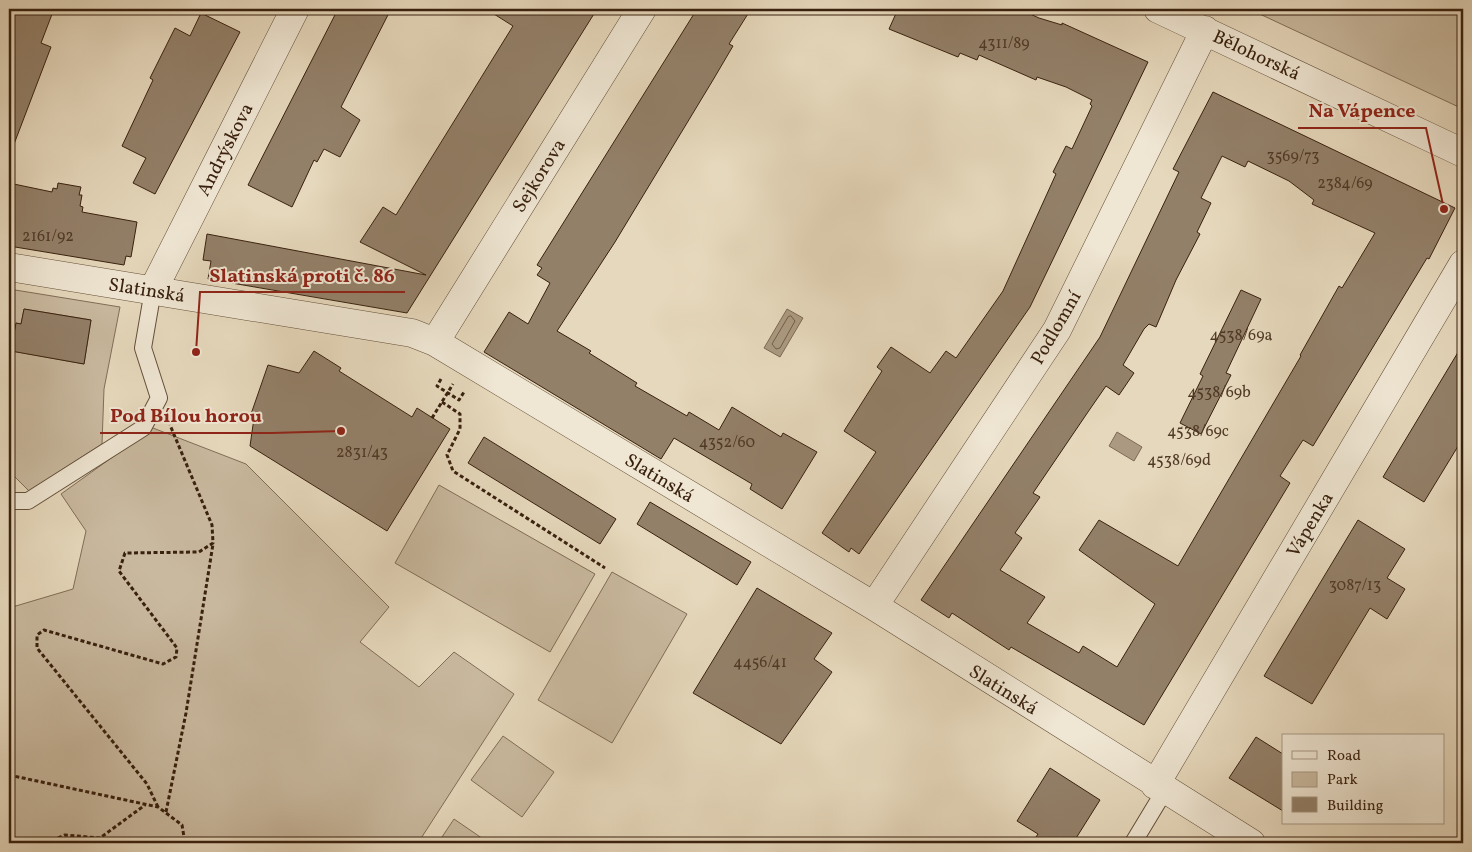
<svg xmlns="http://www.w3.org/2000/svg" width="1472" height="852" viewBox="0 0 1472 852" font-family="Vollkorn,serif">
	<rect width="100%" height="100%" fill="#e6d8bc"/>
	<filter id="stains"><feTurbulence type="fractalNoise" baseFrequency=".004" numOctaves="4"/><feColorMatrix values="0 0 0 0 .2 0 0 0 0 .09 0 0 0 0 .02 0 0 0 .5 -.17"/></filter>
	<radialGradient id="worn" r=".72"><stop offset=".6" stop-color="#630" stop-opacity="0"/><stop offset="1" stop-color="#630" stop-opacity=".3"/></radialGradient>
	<!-- green -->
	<path fill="#c9b99f" stroke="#816d57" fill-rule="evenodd" d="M1249 9H1458L1463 11V109Z
		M9 289 120 307 104 389 102 444 29 491 9 471ZM24 309 91 320 84 364 12 351 16 323 21 324Z
		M153 428 246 464 389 607 360 642 419 687 454 652 514 694 418 843H9V608L73 589 86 531 61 494Z
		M439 485 595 574 550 652 395 563Z
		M612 572 687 614 612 743 538 700Z
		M503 736 554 772 522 817 471 780Z
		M454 819 489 843H438Z"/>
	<!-- water -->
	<path fill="#ab9a81" stroke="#7d6a53" d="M787 309 803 318 780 357 764 348Z
		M1117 432 1142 447 1134 461 1109 446Z"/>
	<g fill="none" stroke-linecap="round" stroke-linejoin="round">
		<!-- shore -->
		<path stroke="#725e48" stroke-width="1" d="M791 316 795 321 780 348 776 349 772 344 788 317Z"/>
	</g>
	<!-- building -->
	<path fill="#938069" stroke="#39210f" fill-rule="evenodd" d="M9 9H54L41 43 51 47 11 152H9Z
		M338 9H391L341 107 360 120 340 157 324 149 317 162 314 160 292 207 248 185Z
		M486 9H597L407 313 208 279 211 261 203 260 207 234 426 275 360 242 383 207 396 215 513 26Z
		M697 9H751L729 44 733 46 713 80 615 242 557 331 591 351 589 353 637 383 635 386 687 416 689 412 719 430 732 407 781 437 783 433 817 452 782 509 750 489 752 484 674 438 661 459 484 352 509 312 528 324 550 283 537 275 542 268 537 265Z
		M898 9H1019L1039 18 1062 25V23L1148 62 1030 307 859 554 851 548 849 552 822 533 876 452 844 431 882 371 877 367 891 347 930 373 946 351 956 358 1003 291 1056 174 1053 172 1066 146 1072 149 1092 106 1090 104 1092 100 1066 87 1037 77 1036 80 979 55 977 60 960 53 958 57 889 29Z
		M201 13 240 32 155 194 133 183 146 158 122 146 153 80 150 78 175 28 190 36Z
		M1213 92 1455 208 1429 259 1427 258 1313 446 1303 440 1280 476 1290 483 1144 725 1011 647 1009 650 952 613 949 618 921 600 1100 337 1179 172 1173 169ZM1222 156 1245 167 1248 161 1289 181 1314 200 1312 204 1375 233 1342 288 1339 286 1300 355 1301 356 1178 566 1099 520 1079 550 1155 604 1117 667 1083 646 1079 653 1027 623 1045 597 1000 570 1022 538 1015 533 1040 497 1033 493 1090 409 1106 386 1119 395 1134 373 1123 365 1144 329 1149 324 1156 327 1176 280 1200 234 1197 232 1211 203 1201 198Z
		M9 183 52 192 53 188 57 189 58 183 81 187 79 195H82L80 206 83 207 82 212 137 222 131 257 126 256 124 265 9 246Z
		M1241 290 1261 299 1226 373 1231 375 1201 434 1180 423 1203 376 1200 374Z
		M24 309 91 320 84 364 11 351 16 323 21 324Z
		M1463 344V438L1424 502 1383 477Z
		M314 351 341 368 339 371 412 417 417 408 450 429 387 531 250 446 254 418 250 417 268 365 299 373Z
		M484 437 616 519 600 544 468 463Z
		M650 502 751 562 737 585 637 524Z
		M1358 520 1405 549 1387 578 1405 589 1387 619 1370 608 1312 704 1264 676Z
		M757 588 832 633 814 659 832 672 781 744 693 693Z
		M1256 737 1283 754V811L1229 778Z
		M1050 768 1100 800 1073 843H1032L1038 834 1017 821Z"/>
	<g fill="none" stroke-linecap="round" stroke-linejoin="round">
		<defs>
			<path id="service" d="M9 501H28L143 428 159 398 143 348 153 290
				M1133 843 1165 790"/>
			<path id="minor" d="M1158 9 1463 153
				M9 267 412 333 435 342 874 606 1251 843
				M153 290 295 9
				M435 342 642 9
				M874 606 1057 330 1205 30
				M1155 785 1463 264"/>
		</defs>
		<!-- service casing -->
		<use href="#service" stroke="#644f3a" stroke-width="18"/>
		<!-- minor casing -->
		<use href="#minor" stroke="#644f3a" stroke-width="29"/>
		<!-- path -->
		<path stroke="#39210f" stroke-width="3" stroke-dasharray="4 2.5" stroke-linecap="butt" d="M441 379 437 386 459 400 464 392
			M442 402 460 414V429L447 455 453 471 605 568
			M432 418 453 384
			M9 775 158 807 182 825 185 843
			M158 807 147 784 37 648V635L44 630 163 664 176 657 177 648 119 571 125 553 199 552 213 543 212 525 170 425
			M166 812 186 713 213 544
			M100 838 104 843
			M46 843 65 835 100 838 145 805"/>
		<!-- service -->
		<use href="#service" stroke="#efe6d3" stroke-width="16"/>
		<!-- minor -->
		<use href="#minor" stroke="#efe6d3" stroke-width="28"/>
	</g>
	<g text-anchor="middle" stroke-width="4" stroke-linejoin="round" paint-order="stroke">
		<!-- number labels -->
		<g font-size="16" fill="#503926">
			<text x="1004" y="48">4311/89</text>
			<text x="1293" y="161">3569/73</text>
			<text x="1345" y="188">2384/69</text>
			<text x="48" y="241">2161/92</text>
			<text x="1241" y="340">4538/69a</text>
			<text x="1219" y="397">4538/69b</text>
			<text x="1198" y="436">4538/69c</text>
			<text x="727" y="447">4352/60</text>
			<text x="362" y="457">2831/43</text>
			<text x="1179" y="465">4538/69d</text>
			<text x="1355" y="590">3087/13</text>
			<text x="760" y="667">4456/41</text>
		</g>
		<!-- street labels -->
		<g font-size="19" fill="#39210f" stroke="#efe6d3">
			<text transform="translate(1257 54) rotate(25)" y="7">Bělohorská</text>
			<text transform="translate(224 149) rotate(-63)" y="7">Andrýskova</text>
			<text transform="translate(538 175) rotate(-58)" y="7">Sejkorova</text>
			<text transform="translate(147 289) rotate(9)" y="7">Slatinská</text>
			<text transform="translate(1055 327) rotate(-60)" y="7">Podlomní</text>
			<text transform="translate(660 477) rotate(31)" y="7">Slatinská</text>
			<text transform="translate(1309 524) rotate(-59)" y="7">Vápenka</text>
			<text transform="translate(1004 689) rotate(32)" y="7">Slatinská</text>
		</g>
	</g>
	<!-- callouts -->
	<path fill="none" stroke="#8f2418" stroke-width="2" d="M1444 209L1426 128H1298M196 352L200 292H405M341 431L272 433H100"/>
	<g fill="#8f2418" stroke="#efe6d3" stroke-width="2">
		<circle cx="1444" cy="209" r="5"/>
		<circle cx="196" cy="352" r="5"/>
		<circle cx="341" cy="431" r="5"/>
	</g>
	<g font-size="20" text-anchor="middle" font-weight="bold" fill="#8f2418" stroke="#efe6d3" stroke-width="4" stroke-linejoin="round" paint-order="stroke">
		<text x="1362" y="117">Na Vápence</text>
		<text x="302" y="282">Slatinská proti č. 86</text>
		<text x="186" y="422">Pod Bílou horou</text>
	</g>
	<!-- margin -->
	<rect width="1472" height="852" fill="none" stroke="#e6d8bc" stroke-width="30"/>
	<rect x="10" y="10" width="1452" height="832" fill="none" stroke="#39210f" stroke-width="2.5"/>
	<rect x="15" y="15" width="1442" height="822" fill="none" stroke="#39210f"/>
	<!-- legend -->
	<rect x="1282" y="734" width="162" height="90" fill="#efe6d3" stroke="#a69785"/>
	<rect x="1292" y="751" width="25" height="8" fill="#efe6d3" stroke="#a69785"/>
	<text x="1327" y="760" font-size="15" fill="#39210f">Road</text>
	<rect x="1292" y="772" width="25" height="15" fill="#c9b99f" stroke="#a69785"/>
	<text x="1327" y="784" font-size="15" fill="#39210f">Park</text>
	<rect x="1292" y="797" width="25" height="15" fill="#938069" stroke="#a69785"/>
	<text x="1327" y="810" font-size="15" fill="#39210f">Building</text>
	<rect width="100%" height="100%" filter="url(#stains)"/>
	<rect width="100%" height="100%" fill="url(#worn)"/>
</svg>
